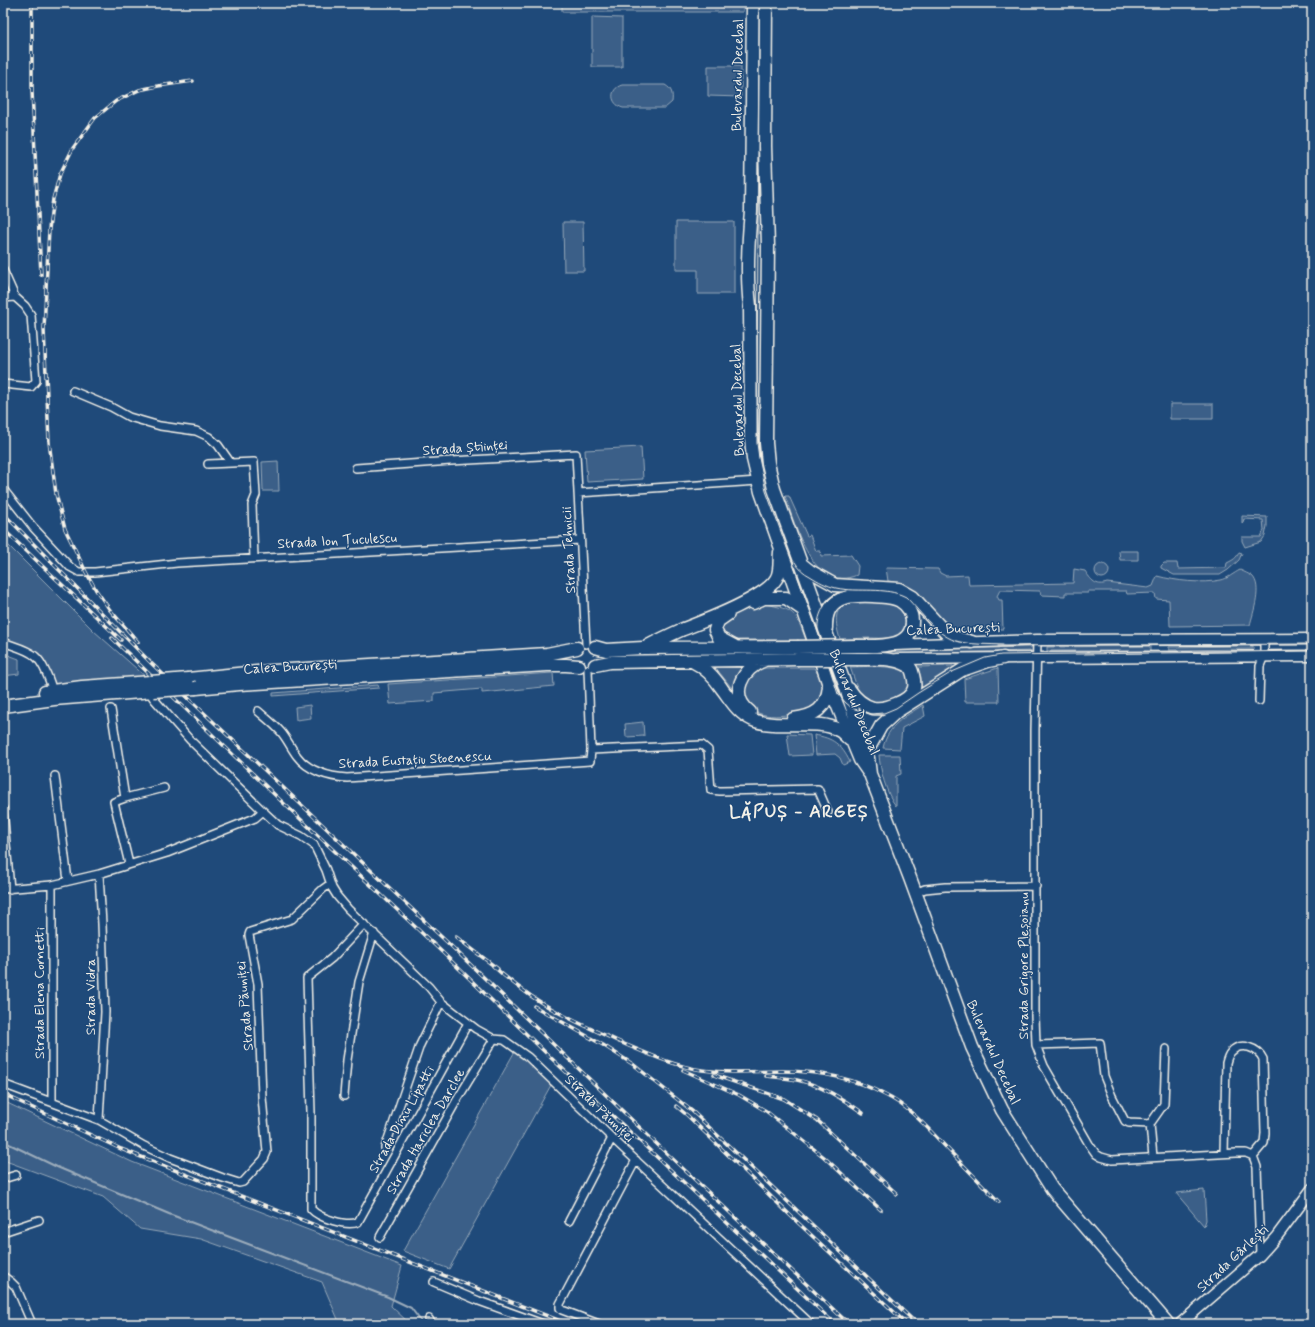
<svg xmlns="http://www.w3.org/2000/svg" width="1315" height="1327" viewBox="0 0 1315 1327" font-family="Mynerve,sans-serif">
	<rect width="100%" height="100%" fill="#1f4a7a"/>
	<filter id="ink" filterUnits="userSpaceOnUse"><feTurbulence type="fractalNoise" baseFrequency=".025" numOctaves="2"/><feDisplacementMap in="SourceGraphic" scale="8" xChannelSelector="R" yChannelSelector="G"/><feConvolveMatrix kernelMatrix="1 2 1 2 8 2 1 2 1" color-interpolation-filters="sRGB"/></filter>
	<g filter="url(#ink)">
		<!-- green -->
		<path fill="#3a5f88" stroke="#97a8b8" d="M562 3H743V12H562Z
			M592 17 622 18V67H592Z
			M708 66H741V97L708 96Z
			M622 85H665C672 89 673 94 672 102L665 108H623C610 104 609 89 622 85Z
			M563 222H583L584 271H564Z
			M676 222H734V294H698V270H676Z
			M1170 404H1213V419H1170Z
			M641 447 643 479 587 482 585 450Z
			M278 461 279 491H263L262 462Z
			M785 496H789L807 536 810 535 816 551H820L821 556 851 555 858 566 857 575C812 594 796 526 785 496Z
			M1242 516 1267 517V526L1265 536 1261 542 1245 547 1242 541V537H1261L1264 530 1263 520 1244 519 1243 522 1242 523Z
			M3 540 94 631 146 677 55 685 36 651 3 639Z
			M1119 551H1138V560H1120Z
			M1239 552 1242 553 1239 560 1228 570 1220 575H1174L1161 568V566L1164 563H1177L1178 569 1226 568 1227 563C1233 560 1237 558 1239 552Z
			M1095 571a7 7 0 1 1 14 0a7 7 0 1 1-14 0Z
			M886 568 938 569 940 573 946 576 968 575 969 585 1073 583 1074 569 1085 571C1091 580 1096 587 1107 583L1148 588 1153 586 1157 576C1176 581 1201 584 1221 580 1227 579 1234 573 1240 570 1244 572 1249 574 1252 576 1263 586 1253 613 1250 625L1170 626 1169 600 1156 599 1155 593 1127 594 1126 591H1088V593H1065V596L1041 595 1040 591 1000 590 997 596 999 600H1002L1003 629H959L950 627 902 583 888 581Z
			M852 599C868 601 911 599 907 624 906 629 903 634 899 636 891 640 880 638 871 638 861 638 851 639 840 639 835 623 832 607 852 599Z
			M765 604C795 610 795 611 806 640H735C727 637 724 634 721 626L727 618 756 605Z
			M1150 646V651H1047V647Z
			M1253 646V649L1169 650V647Z
			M1034 647V651L881 654V651Z
			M3 653 19 659V674L3 676Z
			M953 666 954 669 921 688V677L917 667Z
			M715 667H744L735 692Z
			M850 667C862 667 902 663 908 676 909 680 909 685 909 689L891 703 867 702 858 690Z
			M760 668H814C820 677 826 687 823 698 822 702 818 706 816 709 799 713 760 724 749 705 747 701 745 698 745 693 746 681 750 675 760 668Z
			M998 668 999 702H965L964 679Z
			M553 673 554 686 482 693V689L434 693V701L390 704 388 684Z
			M378 685 379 688 273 696V693Z
			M310 705 311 718 296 720 295 707Z
			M923 705 925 716 902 728 900 749 883 748C888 725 904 717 923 705Z
			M643 722 644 736 626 737 625 724Z
			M787 734 810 735 812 755 790 756Z
			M814 735C833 738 841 744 850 762L843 765 840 758 835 754 816 755Z
			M879 755H900L901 774 896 776V806C886 794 880 769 879 755Z
			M515 1051 521 1054 551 1085 449 1269 403 1251Z
			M3 1101 132 1162 402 1266 391 1306 410 1324H340L322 1282 201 1239 140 1229 103 1197 3 1160Z
			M1204 1190 1206 1220 1204 1226 1176 1193Z"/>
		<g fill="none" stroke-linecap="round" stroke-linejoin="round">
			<!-- stream -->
			<path stroke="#9cacbb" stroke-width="2" d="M3 1141 57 1167 169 1214 388 1297 411 1308 423 1324"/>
			<defs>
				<path id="street" d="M3 270 15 297 25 306 31 315 36 381 31 387 3 384
					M3 298 15 297
					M73 391 111 407 129 417 160 426 196 431 209 437 218 445 230 462
					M208 464 254 462 256 495 252 505 254 558
					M356 468 451 461 576 454 586 644
					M3 489 33 527 70 567 79 572H95L177 563 580 540
					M578 493 758 481
					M1037 640 1035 730V1016L1036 1045 1044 1066 1089 1144 1096 1154 1101 1157 1112 1160 1236 1153H1246L1253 1156 1257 1167 1260 1255
					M3 642C13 646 27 649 35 656 43 662 51 683 53 693
					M148 690 154 699 190 740 263 811 278 825 301 836 314 845 326 870 332 888 337 896 348 909 429 987 441 1002 476 1029 494 1039 504 1040 528 1057 612 1138 811 1324
					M1259 701 1260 666 1264 656V639
					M111 709 125 798
					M258 711C266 718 274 724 281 732 287 739 291 748 297 756 308 771 329 777 347 778L590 761 591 750 588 669
					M591 750 702 745 708 750 711 790 720 791 818 789 828 812
					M55 776 68 881
					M3 809 10 889
					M129 864 114 802 125 798 164 788
					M3 889 52 885 99 874 167 853 255 818 263 811
					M915 893 925 889 945 887 1036 886
					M364 924 332 958 307 978 311 1112V1209C319 1218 347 1227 358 1222L468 1023
					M1036 1045 1100 1043 1104 1076 1112 1096 1125 1121 1129 1123 1150 1124
					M3 1084 99 1120 144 1146 170 1158 223 1178 239 1183 243 1182 264 1159 267 1152 262 1097 258 984 249 935 250 932 292 919 323 889 330 884
					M344 1096 347 1060 359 982 374 933
					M52 1101V885
					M99 1120 105 1012 102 924 99 874
					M385 1148 420 1045 441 1002
					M1224 1153 1226 1063C1227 1059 1228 1055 1231 1052 1241 1041 1258 1048 1263 1059L1265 1133 1264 1143 1253 1156
					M1153 1157 1150 1124 1164 1104 1166 1049
					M3 1179 16 1175
					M569 1221 612 1138
					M3 1232 39 1220
					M380 1237 457 1100 494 1039
					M3 1276 11 1282 16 1287 32 1324
					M434 1282 479 1301 543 1324
					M429 1319 432 1324
					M599 1324 562 1310 560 1308V1304L636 1160"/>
				<path id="secondary" d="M894 645 1037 640 1312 639
					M896 659 1312 656
					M1180 1324 1260 1255 1277 1236 1312 1189"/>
				<path id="primary" d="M753 3 751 211C748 243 746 274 750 306L751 439 753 459 761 492 796 591 803 609 829 685 860 760 869 773
					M766 3 765 146 768 246 766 443 768 463 774 489 844 682 868 758 870 774 910 878 972 1047 1002 1110 1052 1189 1168 1324
					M800 563 810 571 835 585 899 589 913 597 945 632 956 638 972 642
					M753 603 764 598H786L802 609
					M728 614 718 621 715 630 719 638 734 646
					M826 628C825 596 848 595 873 596 881 597 892 596 900 601 907 605 912 613 912 621 913 649 877 646 858 646
					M648 646C659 640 670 635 681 630 704 621 764 599 776 579 781 572 779 560 780 552
					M595 647 606 650 643 648 797 647
					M692 661C705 667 715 678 723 690 732 702 738 713 753 720 777 730 820 718 838 730 843 732 846 737 850 740
					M595 665 610 662 797 659
					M188 679 257 672 547 654 577 648
					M196 688 239 684 547 665H566L579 666
					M849 689C855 698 862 705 873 708 885 710 911 701 914 688 915 684 914 679 913 675 912 671 911 667 907 665 892 657 875 659 858 659
					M45 692 82 687 151 682
					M3 706 54 699 153 691
					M750 712C728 695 742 668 765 660
					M793 719C815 716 827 709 829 686
					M866 753 881 726 896 712 962 670 988 661 1003 658"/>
			</defs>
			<!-- street casing -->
			<use href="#street" stroke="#f4f1e8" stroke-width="10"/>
			<!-- secondary casing -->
			<use href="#secondary" stroke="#f4f1e8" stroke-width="13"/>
			<!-- primary casing -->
			<use href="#primary" stroke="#f4f1e8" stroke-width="15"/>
			<!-- street -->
			<use href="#street" stroke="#1f4a7a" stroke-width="7"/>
			<!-- secondary -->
			<use href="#secondary" stroke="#1f4a7a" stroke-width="10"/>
			<!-- primary -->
			<use href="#primary" stroke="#1f4a7a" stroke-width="12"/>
			<!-- tram -->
			<path stroke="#f4f1e8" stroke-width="1" d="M759 3 757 443 759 458 766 491 819 635 838 694 846 703 852 708 870 714 884 713 896 708 918 693 952 672 985 658 1001 655 1312 651
				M795 562C798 568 804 573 810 576 818 581 827 586 836 588 859 593 885 586 906 597 922 613 937 637 960 642 974 645 988 644 1003 645
				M818 631C816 613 829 592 847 591
				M998 646 1312 644"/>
			<defs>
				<path id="rail" d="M32 3V91L41 275
					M3 513 151 663 449 944 661 1148 849 1324
					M3 529 121 640
					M112 638 277 797 442 952 549 1056 835 1324
					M138 642 110 610 96 590 86 572 65 529 56 494 49 442 44 329 49 229 53 199 60 174 73 148 95 118 116 101 139 90 158 86 193 81
					M456 937 498 969
					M493 966C505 977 518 987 531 996 559 1015 592 1029 622 1043 648 1054 674 1066 702 1070 729 1074 756 1071 783 1071 819 1071 854 1078 885 1095 908 1106 925 1125 942 1143 961 1163 980 1182 999 1202
					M534 1006 603 1045 634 1065 692 1111 917 1324
					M683 1070 739 1095 766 1111 824 1157 881 1210
					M714 1075 784 1099 817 1120 897 1194
					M766 1076C776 1077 787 1078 797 1080 821 1085 843 1099 863 1113
					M3 1094 121 1149 568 1324
					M676 1106 688 1116 794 1219 907 1324"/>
			</defs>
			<!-- rail casing -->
			<use href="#rail" stroke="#f4f1e8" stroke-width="3.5"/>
			<!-- rail -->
			<use href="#rail" stroke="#1f4a7a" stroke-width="2" stroke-dasharray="6" stroke-linecap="butt"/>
			<defs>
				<path id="primary-bridge" d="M797 647 858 646
					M797 659H858
					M151 682 188 679
					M153 691 196 688"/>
			</defs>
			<!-- primary-bridge casing -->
			<use href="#primary-bridge" stroke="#f4f1e8" stroke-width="15" stroke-linecap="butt"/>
			<!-- primary-bridge -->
			<use href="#primary-bridge" stroke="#1f4a7a" stroke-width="12"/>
		</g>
	</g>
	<g text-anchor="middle" stroke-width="3" stroke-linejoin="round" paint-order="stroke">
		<!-- street labels -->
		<g font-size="14" fill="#f4f1e8" stroke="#1f4a7a">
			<text transform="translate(737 75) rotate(-89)" y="5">Bulevardul Decebal</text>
			<text transform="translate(737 400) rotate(-92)" y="5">Bulevardul Decebal</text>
			<text transform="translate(465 447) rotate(-4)" y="5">Strada Științei</text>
			<text transform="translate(337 540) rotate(-3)" y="5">Strada Ion Țuculescu</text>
			<text transform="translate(568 550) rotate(-93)" y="5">Strada Tehnicii</text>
			<text transform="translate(953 628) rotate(-2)" y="5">Calea București</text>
			<text transform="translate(290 666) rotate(-3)" y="5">Calea București</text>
			<text transform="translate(855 702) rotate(68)" y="5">Bulevardul Decebal</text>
			<text transform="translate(415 759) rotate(-3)" y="5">Strada Eustațiu Stoenescu</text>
			<text transform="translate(1023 966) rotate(-90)" y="5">Strada Grigore Pleșoianu</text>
			<text transform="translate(39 993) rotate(-90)" y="5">Strada Elena Cornetti</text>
			<text transform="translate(90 997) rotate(-90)" y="5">Strada Vidra</text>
			<text transform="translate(244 1006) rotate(-95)" y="5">Strada Păuniței</text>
			<text transform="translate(994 1052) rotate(66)" y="5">Bulevardul Decebal</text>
			<text transform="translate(600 1108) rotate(44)" y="5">Strada Păuniței</text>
			<text transform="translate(401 1119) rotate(-61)" y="5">Strada Dinu Lipatti</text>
			<text transform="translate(425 1131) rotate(-60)" y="5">Strada Hariclea Darclee</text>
			<text transform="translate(1232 1258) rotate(-43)" y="5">Strada Gârlești</text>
		</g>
		<!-- district labels -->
		<g font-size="18" font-weight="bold" letter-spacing="1" fill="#f4f1e8" stroke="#1f4a7a">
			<text x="799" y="817">LĂPUȘ - ARGEȘ</text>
		</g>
	</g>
	<!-- margin -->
	<rect width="1315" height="1327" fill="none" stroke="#1f4a7a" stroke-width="16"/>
	<rect x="8" y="8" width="1299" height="1311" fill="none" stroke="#f4f1e8" stroke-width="1.5" filter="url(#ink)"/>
</svg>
